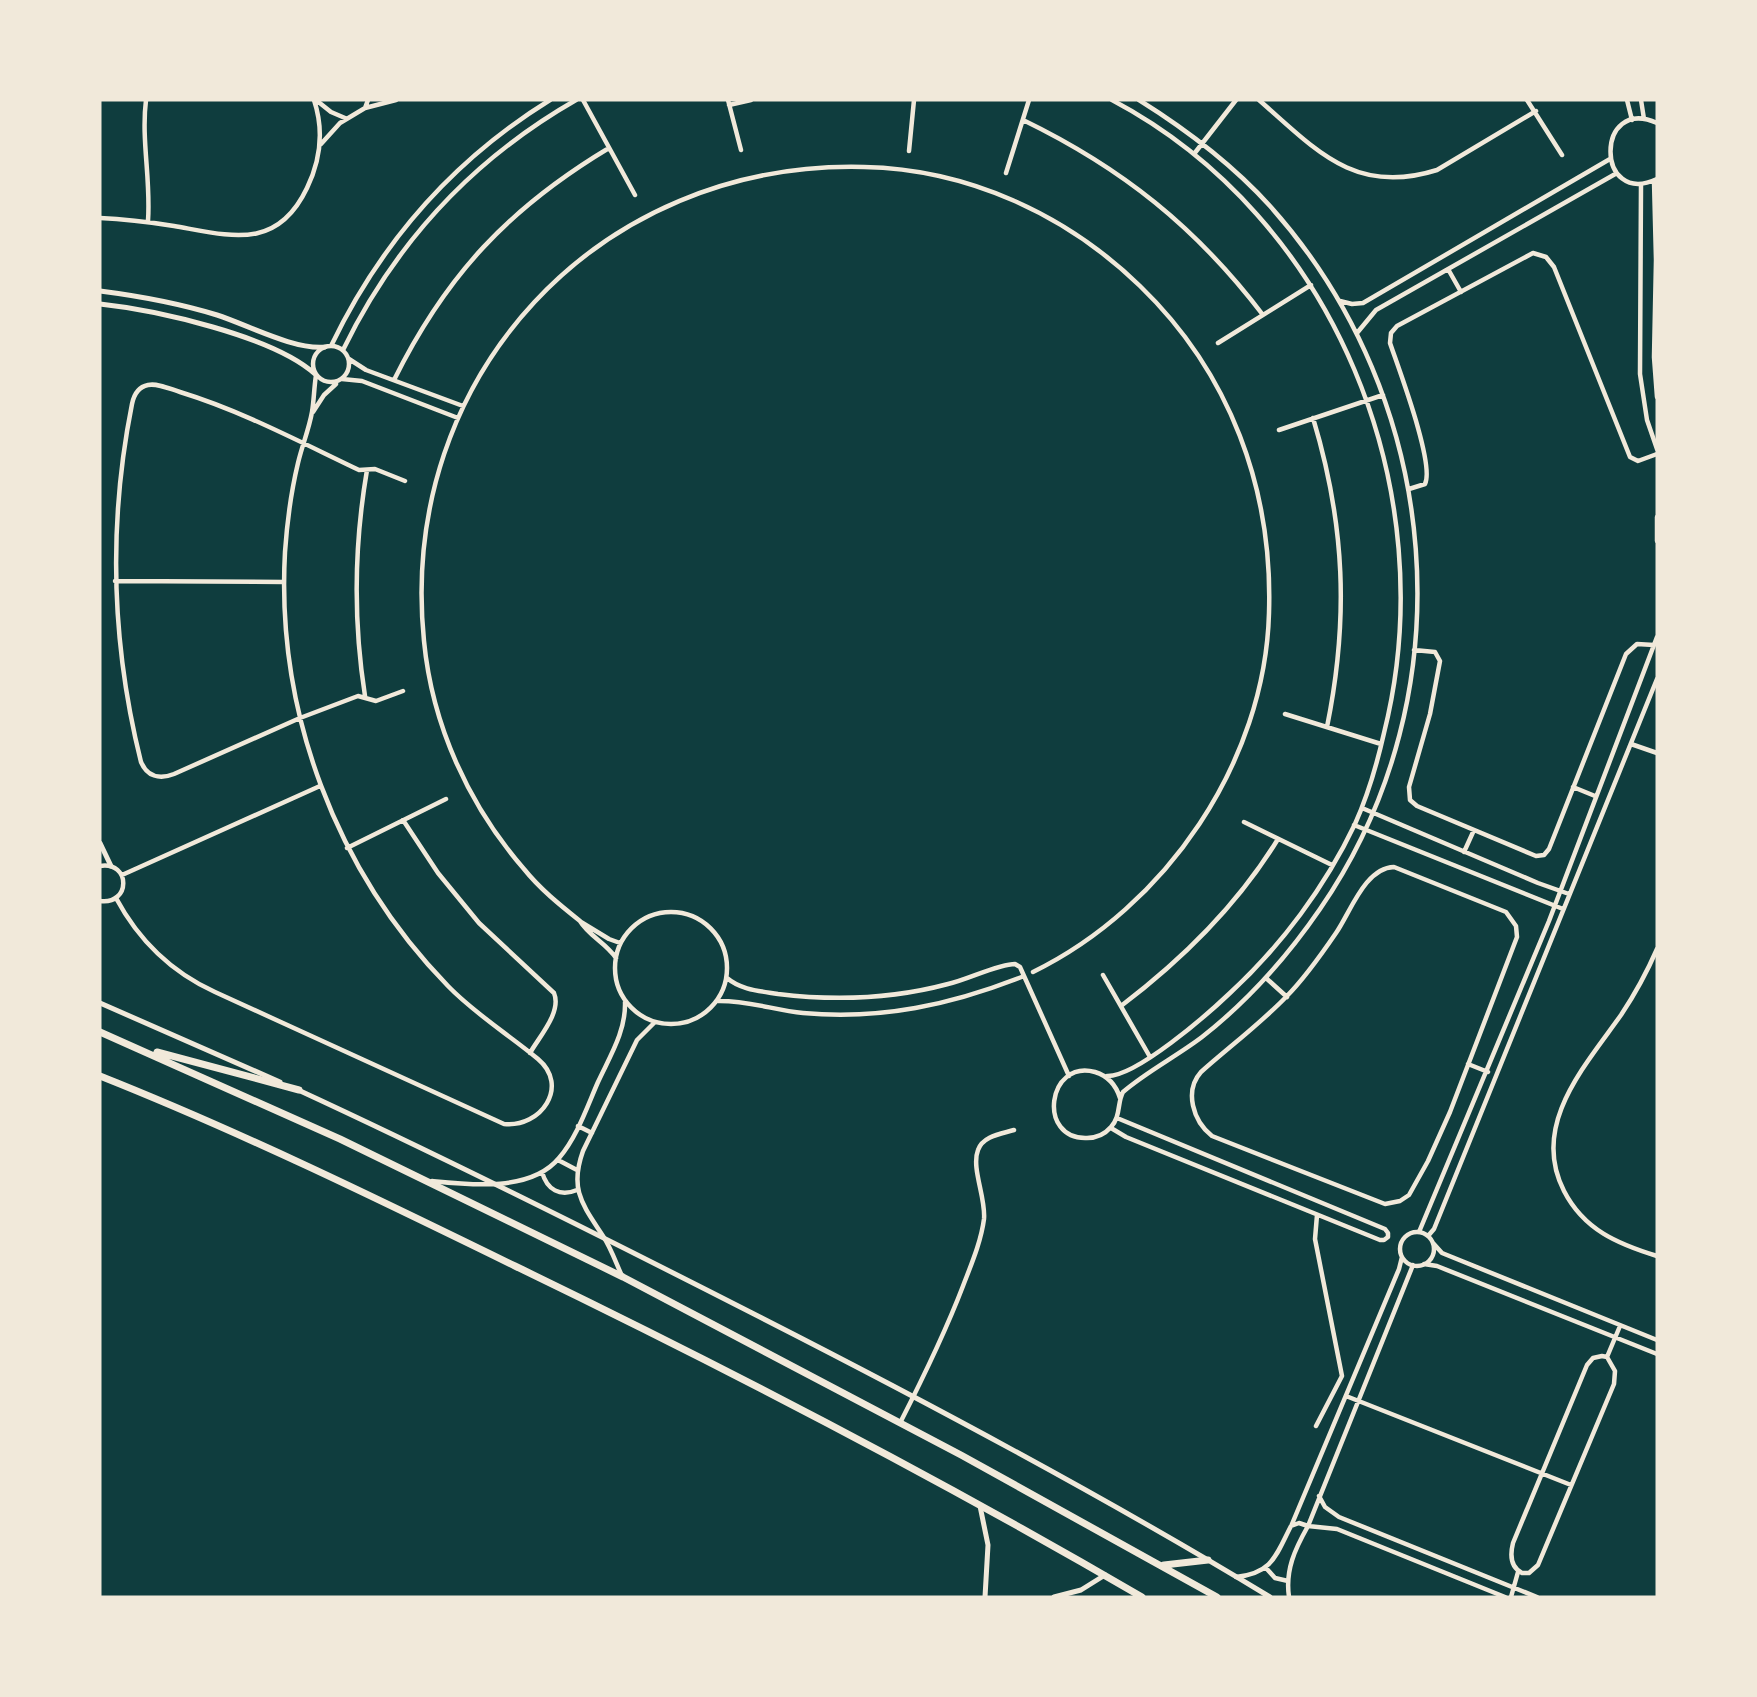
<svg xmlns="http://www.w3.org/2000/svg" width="1757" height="1697" viewBox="0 0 1757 1697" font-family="'Asap Condensed',sans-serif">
	<rect width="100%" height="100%" fill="#0f3d3e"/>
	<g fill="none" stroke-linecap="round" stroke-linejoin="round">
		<!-- minor -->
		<path stroke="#f1e9da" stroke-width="4.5" d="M146 100C141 140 151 180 148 221
			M316 100 331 112 345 118
			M368 100 365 108 396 100
			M583 100 635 195
			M728 100 741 150
			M1259 100C1316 150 1355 196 1437 170L1536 111
			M1527 100 1562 155
			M1627 100 1632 120
			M1641 100 1644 119
			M729 105 751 100
			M1023 120C1122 168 1196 227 1263 315
			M1657 123C1595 95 1595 208 1657 179
			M321 144 340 123 365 108
			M909 151 914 100
			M1194 154 1236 100
			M1006 173 1029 100
			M1654 181 1656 260 1654 357 1657 397
			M1641 184 1640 374 1647 420 1657 449
			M100 218C125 219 149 222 174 226 231 236 277 251 307 188 321 159 324 130 314 100
			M1448 269 1461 292
			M1340 301 1352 304 1363 303 1610 159
			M1357 333 1376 310 1617 173
			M1218 343 1311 285
			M313 364a18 18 0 1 1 36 0a18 18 0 1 1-36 0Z
			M331 346C381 242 453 160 550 100
			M343 350C395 243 473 159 576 100
			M349 359 366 370 463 406
			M342 379 362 381 458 418
			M394 380C446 275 509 208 609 148
			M313 412 324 395 336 384
			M1313 418C1345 524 1349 619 1327 727
			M1279 430 1383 395
			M1409 489 1425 484C1435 464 1398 367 1390 343L1391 333 1397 326 1533 253 1546 257 1554 267 1630 457 1638 461 1657 454
			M1657 517V541
			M115 581 284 582
			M1414 650 1435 652 1440 661 1430 714 1409 787 1410 800 1417 806 1536 856 1544 855 1549 849 1626 654 1637 644 1654 645
			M403 691 376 701 358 696 300 718 174 774C159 780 147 776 141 762 111 642 108 524 132 404 134 394 138 387 148 385 158 383 170 389 180 392 242 411 300 442 359 470L375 469 405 481
			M365 696C353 620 354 546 367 470
			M1285 714 1381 744
			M1631 744 1657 753
			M1573 787 1595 796
			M1362 808 1538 883 1569 894
			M403 820 438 873 479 923 554 993C562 1012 539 1037 530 1053
			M1244 822 1332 865
			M1354 825 1563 909
			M347 848 446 799
			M1464 852 1474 830
			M100 866C131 861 131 905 100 901
			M1394 867 1506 912 1516 926 1517 937 1450 1112 1428 1161 1409 1195 1400 1201 1385 1204 1212 1136C1193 1121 1184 1091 1201 1072 1229 1047 1260 1024 1286 997 1305 978 1321 955 1336 933 1351 911 1365 868 1394 867Z
			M122 875 320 786
			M116 898C139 941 171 972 215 992L504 1124C541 1128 570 1086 538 1059 508 1034 475 1014 448 986 336 871 276 712 285 552 287 523 291 492 298 463 302 446 309 429 312 412 314 400 314 388 316 375
			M615 968a56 56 0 1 1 112 0a56 56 0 1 1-112 0Z
			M581 922 609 939 620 943
			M1657 949C1647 972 1635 994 1621 1015 1585 1066 1530 1125 1564 1191 1584 1230 1618 1244 1657 1256
			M616 958C606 943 589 936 580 921 560 905 540 889 524 869 469 806 432 725 424 641 397 376 599 160 864 167 967 169 1066 214 1140 286 1230 373 1273 489 1269 613 1265 762 1166 907 1033 972
			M1103 975 1150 1057
			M727 978C741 990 760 991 778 994 835 1001 892 999 948 984 967 980 998 964 1015 964L1020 967 1069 1076
			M1266 978 1287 997
			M717 1001C746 1000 774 1010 803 1013 881 1020 951 1005 1024 976
			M1121 1006C1183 959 1237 906 1278 839
			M1468 1064 1488 1072
			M1107 1076C1136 1077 1208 1014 1230 993 1281 946 1325 887 1355 824 1368 795 1377 764 1384 733 1445 491 1335 218 1112 100
			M1120 1098C1116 1085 1108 1076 1095 1072 1047 1059 1037 1140 1087 1138 1096 1138 1105 1134 1111 1127 1121 1116 1117 1103 1123 1092 1146 1072 1177 1056 1202 1037 1248 1001 1287 957 1320 909 1469 693 1443 399 1270 206 1232 164 1187 130 1139 100
			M578 1126 592 1133
			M1111 1128 1126 1137 1380 1240H1384L1388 1237V1233L1385 1229 1117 1118
			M558 1160 577 1170
			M542 1172C547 1190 560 1197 577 1190
			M432 1181C470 1185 531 1192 559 1158 577 1137 587 1107 598 1082 610 1056 626 1031 625 1002
			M1419 1232 1549 921 1657 637
			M1400 1249a17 17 0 1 1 34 0a17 17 0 1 1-34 0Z
			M1428 1236 1434 1229 1657 679
			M1433 1243 1442 1253 1657 1340
			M1424 1264 1437 1266 1657 1354
			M622 1276C616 1263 611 1248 603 1236 583 1205 569 1190 583 1151L637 1040 654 1023
			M1602 1356 1607 1357 1615 1371 1614 1384 1538 1565 1529 1573H1522C1510 1567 1510 1555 1513 1543L1587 1365 1593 1358Z
			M1607 1357 1620 1326
			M1346 1396 1571 1485
			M900 1423C923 1378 945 1333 963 1286 971 1265 981 1242 984 1219 986 1198 971 1168 978 1150 983 1136 1001 1134 1014 1130
			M1316 1426 1342 1376 1315 1239 1317 1215
			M1319 1496 1325 1507 1339 1517 1537 1597
			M1292 1524 1399 1269 1402 1257
			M1266 1568 1275 1578 1288 1581
			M1236 1577C1273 1573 1276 1555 1291 1526L1299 1523 1308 1526 1337 1529 1505 1597
			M1289 1597C1285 1570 1295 1549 1308 1526L1413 1265
			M1511 1597 1518 1572"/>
		<!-- tertiary -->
		<path stroke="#f1e9da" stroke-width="5" d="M100 291C139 296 178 303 217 315 248 325 294 350 325 347
			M100 304C156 310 273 336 315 374
			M100 843 111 866
			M100 1003 280 1082
			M296 1089C450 1160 601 1236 752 1313 927 1402 1102 1495 1270 1597
			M980 1506 988 1545 985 1597
			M1054 1597 1081 1590 1105 1575"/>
		<!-- primary -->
		<path stroke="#f1e9da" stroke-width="7" d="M100 1032 340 1139 623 1277 961 1455 1217 1597
			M157 1052 299 1090
			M100 1076C241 1132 378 1199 515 1266 728 1369 938 1478 1142 1597
			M1164 1565 1208 1560"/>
	</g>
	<!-- border -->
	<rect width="1757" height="1697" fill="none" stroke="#f1e9da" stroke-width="203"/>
</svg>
